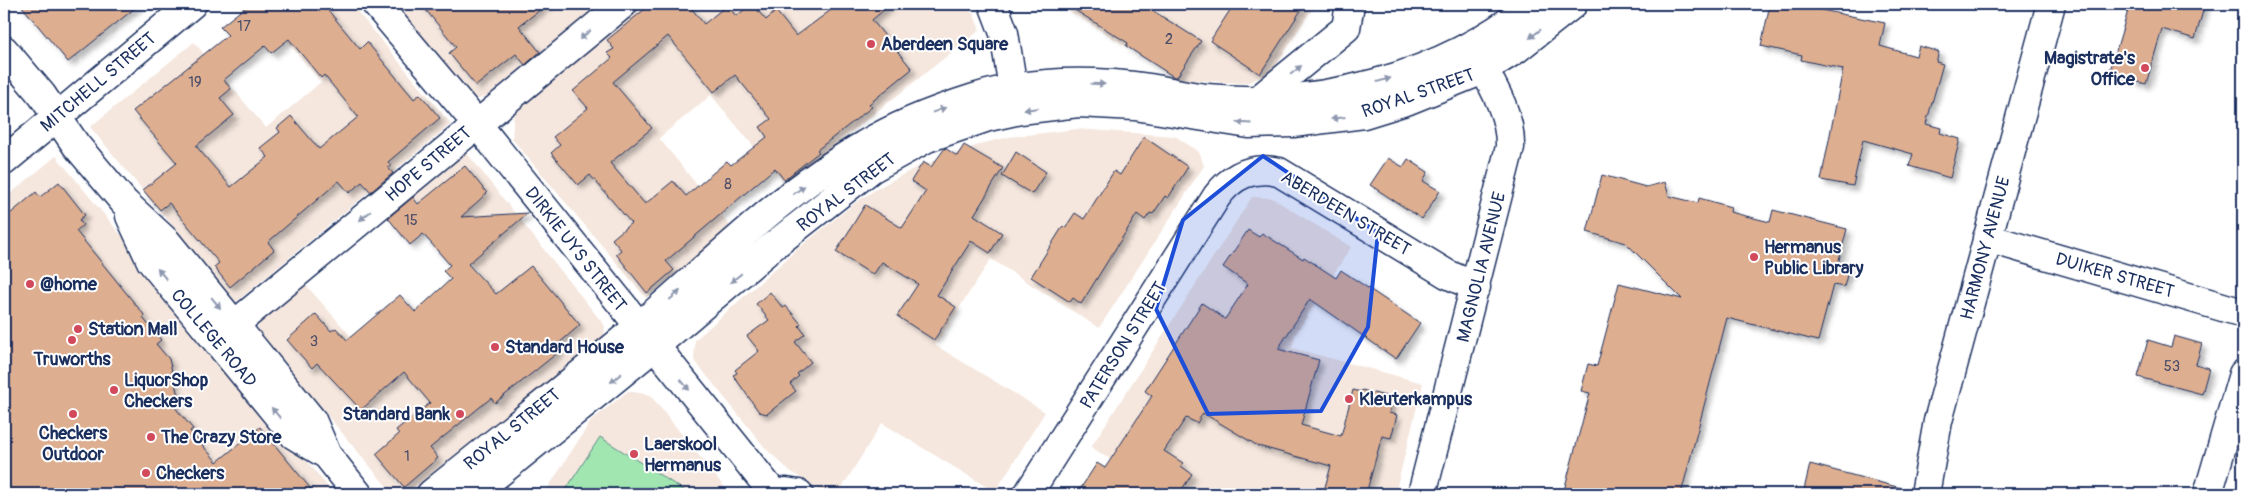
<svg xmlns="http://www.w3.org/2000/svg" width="2247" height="498" viewBox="0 0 2247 498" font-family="Pangolin,sans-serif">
	<defs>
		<filter id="shadow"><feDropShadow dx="4.5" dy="4.5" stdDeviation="2.5" flood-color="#0004"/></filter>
	</defs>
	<rect width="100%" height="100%" fill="#fff"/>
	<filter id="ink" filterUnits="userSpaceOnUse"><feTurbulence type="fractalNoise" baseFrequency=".02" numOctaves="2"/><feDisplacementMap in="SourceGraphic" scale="10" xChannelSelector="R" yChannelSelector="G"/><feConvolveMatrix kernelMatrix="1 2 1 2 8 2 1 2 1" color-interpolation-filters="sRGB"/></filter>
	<g filter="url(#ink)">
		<!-- built -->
		<path fill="#f5e7de" d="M256 4H351L451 124 236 302 90 127 194 42 266 128 321 82Z
			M393 4H601L487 96 478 99 472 97Z
			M645 4H964L973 13 980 30 785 184 711 95 659 138 731 227 646 298 512 139 514 112Z
			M1058 4H1315L1272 72 1249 82 1240 83 1178 79Z
			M1077 129 1175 136 1199 152 1204 166 1099 328 991 259 935 345 1045 412 995 492 882 423 838 494H826L790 471 767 450 694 360 695 340 800 247 855 203 878 188 915 168 984 143 1009 137Z
			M466 152 605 326 604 337 406 494H393L257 331 259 322 305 284 380 369 486 282 413 196Z
			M56 156 334 494H4V199Z
			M1252 197 1272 198 1351 247 1295 335 1292 348 1423 383 1395 494H1164L1091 447Z
			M628 391 650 395 730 494H544L591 421Z"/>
		<!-- green -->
		<path fill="#a1e6b1" stroke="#5e8a88" d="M600 437 690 494H563Z"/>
		<!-- building -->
		<path fill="#deae90" stroke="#1b2f5e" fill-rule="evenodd" filter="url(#shadow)" d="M20 4H140L68 62Z
			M249 4H323L360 49 367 42 414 99 420 94 440 118 388 162 391 166 388 168 393 173 371 192 362 182 349 193 339 181 268 242 274 250 230 287 214 267 219 263 169 203 160 210 143 190 177 163 133 111 228 35 220 27ZM289 39 321 78 324 75 358 117 319 149 291 116 277 128 280 132 260 148 268 157 231 187 196 146 234 115 220 98 231 89 224 80 265 46 271 53Z
			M421 4H548L519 26 540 52 525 65 516 54 476 86 449 53 456 47Z
			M651 4H688L704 24 727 5 736 16 752 4 766 20 776 11 796 36 839 4H891L872 20 912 69 869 104 872 107 817 150 819 152 784 180 775 168 666 261 674 270 647 293 616 254 621 250 612 239 631 223 590 175 578 185 551 153 560 145 553 137 588 108 573 91 612 58 607 53 614 49 607 40ZM668 36 714 92 735 75 771 119 760 127 767 137 731 165 727 161 686 196 673 181 645 204 610 163 652 128 613 82Z
			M1065 4H1142L1201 41 1177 77H1174L1126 46 1128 43Z
			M1234 4H1305L1260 74 1210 41Z
			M1770 4H1813L1812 8 1885 23 1880 46 1916 56 1919 46 1939 52 1936 62 1943 64 1926 124 1941 128 1940 133 1960 139 1950 178 1909 166 1913 154 1863 140 1853 186 1821 180 1843 69 1801 60 1802 55 1761 46Z
			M2130 4H2205L2195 39 2162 29 2146 84 2109 74Z
			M1144 137 1188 167 1168 198 1165 196 1153 214 1150 213 1145 220 1137 214 1081 304 1073 298 1070 302 1031 277 1063 226 1065 228 1075 213 1084 219 1114 171 1120 175Z
			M964 145 1003 168 974 215 1002 233 990 253 971 241 937 295 956 307 934 340 897 316 918 284 882 262 873 275 836 252 865 205 902 228 926 191 911 181 923 162 931 167 945 148 957 156Z
			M1016 152 1046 172 1032 194 1002 176Z
			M1388 158 1403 167 1408 159 1428 172 1423 181 1440 191 1422 219 1370 185Z
			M465 166 487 193 461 217 528 213 468 264 496 294 531 266 580 325 557 345 561 350 495 403 491 398 430 448 438 458 404 487 376 454 399 434 396 430 430 403 404 372 361 410 317 363 312 368 287 340 316 314 331 331 336 328 347 340 400 295 415 312 451 279 443 271 450 265 423 234 410 245 388 218 413 197 418 204Z
			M1602 175 1646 187 1665 182 1669 196 1698 203 1699 198 1731 207 1730 212 1770 222 1773 210 1847 229 1838 264 1849 267 1844 287 1833 285 1818 341 1727 318 1681 494H1563L1590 393 1581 391 1588 364 1597 366 1619 283 1682 299 1626 243 1587 232Z
			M59 182 85 215 79 220 83 225 76 231 145 316 143 318 161 340 156 344 169 359 179 400 173 405 193 429 190 431 217 462 260 427 315 494H4V219L36 192 40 197Z
			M1248 230 1259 237 1262 233 1303 259 1304 257 1336 278 1341 270 1420 323 1396 359 1310 299 1278 349 1319 360 1301 425 1341 436 1353 390 1361 392 1362 390 1393 398 1389 413 1397 415 1391 438 1382 436 1366 494H1323L1331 466 1258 446 1203 413 1197 423 1186 418 1164 451 1183 463 1181 466 1192 474 1179 494H1077L1097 463 1105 468 1152 396 1145 391 1202 303 1225 319 1248 284 1223 267Z
			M770 292 783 308 786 306 801 324 799 326 805 334 795 342 811 362 797 374 799 376 790 384 796 391 767 414 759 412 733 375 737 373 735 370 759 351 747 336 769 320 756 304Z
			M2174 336 2202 344 2196 364 2209 368 2202 394 2138 377 2148 340 2171 347Z
			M1810 464 1901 488 1900 494H1803Z"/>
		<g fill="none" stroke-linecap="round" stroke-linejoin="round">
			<defs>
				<path id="minor" d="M376 4 477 124 774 494
					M993 4 1004 33 1013 88
					M4 50 42 95 76 145 124 202 167 242 312 420 327 455 358 494
					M1258 100 1346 28 1350 4
					M4 161 192 4
					M130 216 151 261 294 435 327 455
					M1987 238 2243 313
					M234 325 623 4
					M781 494 786 492 799 494
					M1028 494 1217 196C1233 175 1252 166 1279 172L1447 274 1476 287
					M1422 494 1510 147C1511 110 1488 79 1472 48
					M1925 494 1938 421 2051 4
					M2208 494 2243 374"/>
				<path id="major" d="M431 494C500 438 570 384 638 327 711 265 780 194 864 145 898 124 936 110 974 98 1030 80 1092 80 1150 88 1168 91 1187 96 1206 98 1318 109 1444 77 1532 4
					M473 494 654 347 773 246 871 169 927 138 988 117 1020 110 1078 103 1135 106 1249 124 1293 123 1364 114 1406 101 1483 70 1515 50 1573 4"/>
			</defs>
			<!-- minor casing -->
			<use href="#minor" stroke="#1b2f5e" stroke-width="31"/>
			<!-- major casing -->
			<use href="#major" stroke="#1b2f5e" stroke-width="31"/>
			<!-- minor -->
			<use href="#minor" stroke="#fff" stroke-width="28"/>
			<!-- major -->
			<use href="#major" stroke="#fff" stroke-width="28"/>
		</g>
		<!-- one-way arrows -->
		<defs><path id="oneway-solid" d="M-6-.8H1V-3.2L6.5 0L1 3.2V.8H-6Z" transform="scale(1.25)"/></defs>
		<g fill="#8d97ae">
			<use href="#oneway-solid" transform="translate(1535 34) rotate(142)"/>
			<use href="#oneway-solid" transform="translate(585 35) rotate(141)"/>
			<use href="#oneway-solid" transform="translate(1296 70) rotate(-39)"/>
			<use href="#oneway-solid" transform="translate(1384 80) rotate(-16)"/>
			<use href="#oneway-solid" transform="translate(1098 84) rotate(2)"/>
			<use href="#oneway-solid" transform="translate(1031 109) rotate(172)"/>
			<use href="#oneway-solid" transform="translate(939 110) rotate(-20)"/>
			<use href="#oneway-solid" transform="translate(1338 118) rotate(172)"/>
			<use href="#oneway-solid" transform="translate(1244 123) rotate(-176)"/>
			<use href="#oneway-solid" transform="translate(799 190) rotate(-36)"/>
			<use href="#oneway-solid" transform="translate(365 216) rotate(140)"/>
			<use href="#oneway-solid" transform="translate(162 274) rotate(-130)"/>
			<use href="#oneway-solid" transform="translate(736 278) rotate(140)"/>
			<use href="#oneway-solid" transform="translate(675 295) rotate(-41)"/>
			<use href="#oneway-solid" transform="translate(216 303) rotate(51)"/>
			<use href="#oneway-solid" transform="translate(616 378) rotate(141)"/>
			<use href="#oneway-solid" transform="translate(685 385) rotate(51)"/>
			<use href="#oneway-solid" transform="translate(276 413) rotate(-130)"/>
		</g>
	</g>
	<!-- marked area -->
	<path fill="#1d4ed8" fill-opacity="0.2" stroke="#1d4ed8" stroke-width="4" stroke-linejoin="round" d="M1263 156 1378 233 1368 327 1321 411 1208 414 1156 309 1183 220Z"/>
	<!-- markers -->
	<g fill="#d1495b" stroke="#fff" stroke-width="2">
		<circle cx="871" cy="44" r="5"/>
		<circle cx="2145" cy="68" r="5"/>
		<circle cx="1754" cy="257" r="5"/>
		<circle cx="30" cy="284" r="5"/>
		<circle cx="78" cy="329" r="5"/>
		<circle cx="72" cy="340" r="5"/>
		<circle cx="495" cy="347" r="5"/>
		<circle cx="114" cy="390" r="5"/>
		<circle cx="1349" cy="399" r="5"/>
		<circle cx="73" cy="414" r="5"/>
		<circle cx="460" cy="414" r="5"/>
		<circle cx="151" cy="437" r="5"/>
		<circle cx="634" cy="454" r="5"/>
		<circle cx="146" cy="473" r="5"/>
	</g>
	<g text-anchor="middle" stroke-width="4" stroke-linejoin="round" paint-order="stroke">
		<!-- number labels -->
		<g font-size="15" fill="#4c4f6a">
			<text x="244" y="31">17</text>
			<text x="1169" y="44">2</text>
			<text x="195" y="87">19</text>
			<text x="728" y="189">8</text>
			<text x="411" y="225">15</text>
			<text x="314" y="346">3</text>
			<text x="2172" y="371">53</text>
			<text x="407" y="461">1</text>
		</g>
		<!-- poi labels -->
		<g font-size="18" font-weight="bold" fill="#1b2f5e" stroke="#fff" text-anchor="start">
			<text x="881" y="50">Aberdeen Square</text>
			<text x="2135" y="64" text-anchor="end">Magistrate's<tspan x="2135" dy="21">Office</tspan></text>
			<text x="1764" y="253">Hermanus<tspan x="1764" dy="21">Public Library</tspan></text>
			<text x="40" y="290">@home</text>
			<text x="88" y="335">Station Mall</text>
			<text x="505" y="353">Standard House</text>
			<text x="72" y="365" text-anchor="middle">Truworths</text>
			<text x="124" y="386">LiquorShop<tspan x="124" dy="21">Checkers</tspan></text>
			<text x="1359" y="405">Kleuterkampus</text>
			<text x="450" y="420" text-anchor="end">Standard Bank</text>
			<text x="73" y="439" text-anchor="middle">Checkers<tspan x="73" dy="21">Outdoor</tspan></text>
			<text x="161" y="443">The Crazy Store</text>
			<text x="644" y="450">Laerskool<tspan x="644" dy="21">Hermanus</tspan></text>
			<text x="156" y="479">Checkers</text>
		</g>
		<!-- street labels -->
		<g font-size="18" fill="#1b2f5e" stroke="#fff">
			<text transform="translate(98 82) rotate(-40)" y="6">MITCHELL STREET</text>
			<text transform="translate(1418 93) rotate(-19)" y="6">ROYAL STREET</text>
			<text transform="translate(428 164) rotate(-40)" y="6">HOPE STREET</text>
			<text transform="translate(846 192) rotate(-37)" y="6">ROYAL STREET</text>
			<text transform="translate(1346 213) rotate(31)" y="6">ABERDEEN STREET</text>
			<text transform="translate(1985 248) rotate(-75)" y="6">HARMONY AVENUE</text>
			<text transform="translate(576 249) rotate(52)" y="6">DIRKIE UYS STREET</text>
			<text transform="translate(1481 267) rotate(-76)" y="6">MAGNOLIA AVENUE</text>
			<text transform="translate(2115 275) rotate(16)" y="6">DUIKER STREET</text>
			<text transform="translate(214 338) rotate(50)" y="6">COLLEGE ROAD</text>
			<text transform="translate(1123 345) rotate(-58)" y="6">PATERSON STREET</text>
			<text transform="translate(512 429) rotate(-39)" y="6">ROYAL STREET</text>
		</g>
	</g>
	<!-- margin -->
	<rect width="2247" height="498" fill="none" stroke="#fff" stroke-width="20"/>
	<rect x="10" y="10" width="2227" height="478" fill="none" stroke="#1b2f5e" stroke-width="2" filter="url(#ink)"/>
</svg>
